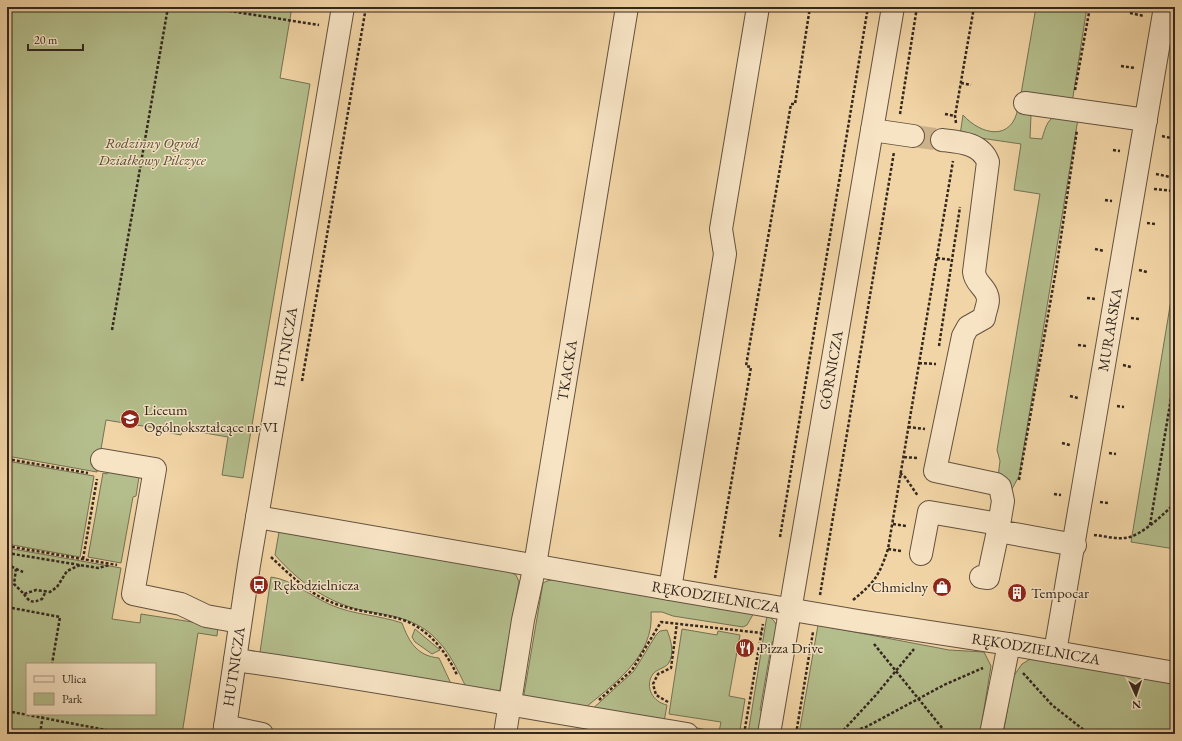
<svg xmlns="http://www.w3.org/2000/svg" width="1182" height="741" viewBox="0 0 1182 741" font-family="'EB Garamond',serif">
	<rect width="100%" height="100%" fill="#f2d5a6"/>
	<filter id="stains"><feTurbulence type="fractalNoise" baseFrequency=".005" numOctaves="4"/><feColorMatrix values="0 0 0 0 .2 0 0 0 0 .09 0 0 0 0 .02 0 0 0 .5 -.17"/></filter>
	<radialGradient id="worn" r=".72"><stop offset=".6" stop-color="#630" stop-opacity="0"/><stop offset="1" stop-color="#630" stop-opacity=".3"/></radialGradient>
	<!-- green -->
	<path fill="#b4be8c" stroke="#747255" fill-rule="evenodd" d="M7 7H292L280 78 310 84 243 478 222 475 228 437 182 429 181 435 161 431V429L106 420 97 472 7 456Z
		M1036 7H1087L1072 103 1021 94Z
		M1018 108 1024 109 1031 115 1030 138 1042 139C1049 113 1053 115 1078 119L1019 476 1012 489 998 477 1000 461 997 450 1040 194 1014 190 1021 144 960 135 963 115C981 135 1012 142 1018 108Z
		M1175 276V549L1131 542Z
		M7 461 94 476 80 557 7 544Z
		M108 471 139 477 136 496 133 497 121 563 88 557 103 473 107 474Z
		M279 532 508 571 516 575 519 582 499 695 467 689C457 669 449 650 432 635 412 617 387 615 361 610 326 602 298 581 275 555Z
		M7 548 121 568 112 619 140 623 141 614 218 626 217 636 198 633 182 734H7ZM27 664H155V714H27Z
		M271 577C293 580 310 596 331 605 354 615 379 615 402 623 409 642 417 656 439 658L454 690 259 659Z
		M556 579 755 611 747 625 743 627 673 616 662 612H651C655 657 611 686 580 712L523 700 543 583 547 581Z
		M767 615C778 622 778 628 777 641L772 642 760 710 765 713 762 734H748Z
		M818 625 949 650 984 652 991 666 980 734H799Z
		M415 629 440 650 432 654 415 642 412 637Z
		M682 629 717 635 718 631 740 635 729 696 745 699 740 730 736 734H716L589 712 634 671 656 635 660 631 667 630C671 640 675 654 668 664 665 668 657 669 653 674 644 687 653 702 667 705L664 722 719 732 721 722 669 714Z
		M1032 658 1175 684V734H1003L1013 677 1022 664Z"/>
	<g fill="none" stroke-linecap="round" stroke-linejoin="round">
		<!-- minor-tunnel -->
		<path stroke="#ccb28b" stroke-width="22" stroke-dasharray="22 11" stroke-linecap="butt" d="M913 136 942 140"/>
		<defs>
			<g id="minor">
				<path d="M1025 103 1146 120"/>
				<path d="M872 130 913 136"/>
				<path d="M942 140C960 142 981 143 988 162L974 272C975 283 984 286 987 295 990 302 985 310 984 318L968 327 963 336 935 471 996 484 1000 487 1003 501 998 531 1075 545"/>
				<path d="M102 460 155 469 133 594 181 604 206 616 240 622"/>
				<path id="s1" d="M257 517 675 590 858 621 1009 644 1175 673"/>
				<path d="M921 554 929 512 999 524"/>
				<path d="M981 577 988 578 998 531"/>
				<path d="M670 589 725 254 721 229 758 7"/>
				<path id="s2" d="M1055 652 1165 7"/>
				<path d="M235 660C386 681 536 710 687 734"/>
				<path d="M225 726 262 734"/>
				<path id="s3" d="M224 734 249 565 343 7"/>
				<path id="s4" d="M505 734 523 620 535 565 627 7"/>
				<path id="s5" d="M769 734 893 7"/>
				<path d="M991 734 1009 644"/>
			</g>
		</defs>
		<!-- minor casing -->
		<use href="#minor" stroke="#635240" stroke-width="24"/>
		<!-- path -->
		<path stroke="#33271e" stroke-width="2.5" stroke-dasharray="3 2" stroke-linecap="butt" d="M204 7 319 25
			M1130 13 1144 16
			M1121 66 1135 68
			M961 83 971 85
			M1075 90 1090 7
			M900 114 917 7
			M945 114 955 116
			M956 123 955 116 974 7
			M1162 136 1175 139
			M1113 150 1120 151
			M1156 174 1175 178
			M1154 189 1175 191
			M1105 200 1112 201
			M1147 223 1155 224
			M1095 249 1104 251
			M937 258 952 260
			M1139 270 1147 272
			M1087 298 1096 299
			M1131 318 1139 319
			M112 330 168 7
			M1078 345 1086 346
			M939 346 960 207
			M919 363 936 364
			M1123 365 1131 367
			M302 381 366 7
			M1070 396 1078 398
			M1117 406 1124 407
			M908 427 925 429
			M1062 443 1070 445
			M1109 453 1116 454
			M904 457 917 458
			M7 459 88 473
			M900 473 905 477 918 496
			M1019 480 1056 270 1077 130
			M1054 494 1061 495
			M1100 502 1108 503
			M893 524 906 526
			M1150 525 1175 374
			M1094 535C1104 536 1115 539 1125 538 1140 537 1164 514 1175 503
			M780 537 868 7
			M7 546 117 565
			M901 551 888 549 953 161
			M7 553 98 568 110 565
			M271 557C288 573 305 590 326 600 350 611 375 612 400 619 427 627 446 651 457 675
			M83 559 97 479
			M7 564 16 569 14 584 24 594 36 590 50 592 57 587 67 571 80 565
			M16 569 23 572
			M715 578 751 367 746 366 791 104H795L810 7
			M24 594C30 603 32 603 42 599L46 591
			M820 595 894 152
			M853 600C875 582 879 576 888 549
			M7 607 60 617 52 664
			M874 644 947 734
			M1023 673 1052 705 1089 734
			M599 700 632 670 661 622 762 633
			M668 702 656 695 653 684 658 674 671 668 677 623
			M7 711 127 734
			M40 734 43 714
			M744 734 763 624
			M796 734 813 632
			M840 734 875 696 914 649
			M846 734 866 727 944 685 983 668"/>
		<!-- minor -->
		<use href="#minor" stroke="#f7e4c5" stroke-width="22"/>
	</g>
	<!-- icons -->
	<defs>
		<symbol id="school-disc" viewBox="-11 -11 22 22"><circle r="9.5" fill="#8f2418" stroke="#f7e4c5"/><path d="M0-5L7-2L0 1L-7-2ZM-4 1L0 2.5L4 1V4Q0 6-4 4Z" fill="#fff"/></symbol>
		<symbol id="bus-disc" viewBox="-11 -11 22 22"><circle r="9.5" fill="#8f2418" stroke="#f7e4c5"/><path d="M-5-6H5V4H4V6H2V4H-2V6H-4V4H-5ZM-3.5-4V0h7V-4ZM-3.5 1.2v1.5H-2V1.2ZM2 1.2v1.5H3.5V1.2Z" fill="#fff"/></symbol>
		<symbol id="shop-disc" viewBox="-11 -11 22 22"><circle r="9.5" fill="#8f2418" stroke="#f7e4c5"/><path d="M-5-2.5h2.3a2.7 3.5 0 0 1 5.4 0H5L5.5 6h-11ZM-1.5-2.5h3a1.5 2.3 0 0 0-3 0Z" fill="#fff"/></symbol>
		<symbol id="building-disc" viewBox="-11 -11 22 22"><circle r="9.5" fill="#8f2418" stroke="#f7e4c5"/><path d="M-4-6H4V6H1V3H-1V6H-4ZM-2.5-4.3h1.7v1.8h-1.7ZM.8-4.3h1.7v1.8H.8ZM-2.5-1h1.7V.8h-1.7ZM.8-1h1.7V.8H.8Z" fill="#fff"/></symbol>
		<symbol id="restaurant-disc" viewBox="-11 -11 22 22"><circle r="9.5" fill="#8f2418" stroke="#f7e4c5"/><path d="M-5-6h1v4h1v-4h1v4h1v-4h1v5L-1.5 .5V6h-2V.5L-5-1ZM5-6V6H3V1.5H1.5Q1.5-4 5-6Z" fill="#fff"/></symbol>
	</defs>
	<g fill-rule="evenodd">
		<use href="#school-disc" x="119" y="408" width="22" height="22"/>
		<use href="#bus-disc" x="248" y="574" width="22" height="22"/>
		<use href="#shop-disc" x="931" y="576" width="22" height="22"/>
		<use href="#building-disc" x="1006" y="582" width="22" height="22"/>
		<use href="#restaurant-disc" x="734" y="637" width="22" height="22"/>
	</g>
	<g text-anchor="middle" stroke-width="3" stroke-linejoin="round" paint-order="stroke">
		<!-- park labels -->
		<g font-size="15" font-style="italic" fill="#534d3a" stroke="#f7e4c5">
			<text x="152" y="148">Rodzinny Ogród<tspan x="152" dy="17">Działkowy Pilczyce</tspan></text>
		</g>
		<!-- street labels -->
		<g font-size="15" fill="#33271e" stroke="#f7e4c5">
			<text dy="5" stroke="none"><textPath href="#s2" startOffset="327">MURARSKA</textPath></text>
			<text dy="5" stroke="none"><textPath href="#s3" startOffset="392">HUTNICZA</textPath></text>
			<text dy="5" stroke="none"><textPath href="#s5" startOffset="369">GÓRNICZA</textPath></text>
			<text dy="5" stroke="none"><textPath href="#s4" startOffset="369">TKACKA</textPath></text>
			<text dy="5" stroke="none"><textPath href="#s1" startOffset="466">RĘKODZIELNICZA</textPath></text>
			<text dy="5" stroke="none"><textPath href="#s1" startOffset="790">RĘKODZIELNICZA</textPath></text>
			<text dy="5" stroke="none"><textPath href="#s3" startOffset="68">HUTNICZA</textPath></text>
		</g>
		<!-- poi labels -->
		<g font-size="15" fill="#33271e" stroke="#f7e4c5" text-anchor="start">
			<text x="144" y="415">Liceum<tspan x="144" dy="17">Ogólnokształcące nr VI</tspan></text>
			<text x="273" y="590">Rękodzielnicza</text>
			<text x="928" y="592" text-anchor="end">Chmielny</text>
			<text x="1031" y="598">Tempocar</text>
			<text x="759" y="653">Pizza Drive</text>
		</g>
	</g>
	<!-- margin -->
	<rect width="1182" height="741" fill="none" stroke="#f2d5a6" stroke-width="24"/>
	<rect x="8" y="8" width="1166" height="725" fill="none" stroke="#33271e" stroke-width="2"/>
	<rect x="12" y="12" width="1158" height="717" fill="none" stroke="#33271e"/>
	<!-- legend -->
	<rect x="26" y="663" width="130" height="52" fill="#f7e4c5" stroke="#a99882"/>
	<rect x="34" y="676" width="20" height="6" fill="#f7e4c5" stroke="#a99882"/>
	<text x="62" y="683" font-size="12" fill="#33271e">Ulica</text>
	<rect x="34" y="693" width="20" height="12" fill="#b4be8c" stroke="#a99882"/>
	<text x="62" y="703" font-size="12" fill="#33271e">Park</text>
	<!-- north arrow -->
	<g transform="translate(1136 695) rotate(177)" stroke="#f7e4c5" stroke-width="3" paint-order="stroke">
	<path d="M0-3L7 15L0 10L-7 15Z" fill="#33271e"/>
	<text y="-6" font-size="11" font-weight="bold" text-anchor="middle" fill="#33271e">N</text>
	</g>
	<!-- scale -->
	<path d="M28 44v6h55v-6" fill="none" stroke="#33271e" stroke-width="2"/>
	<text x="34" y="44" font-size="12" fill="#33271e" stroke="#f7e4c5" stroke-width="3" paint-order="stroke">20 m</text>
	<rect width="100%" height="100%" filter="url(#stains)"/>
	<rect width="100%" height="100%" fill="url(#worn)"/>
</svg>
